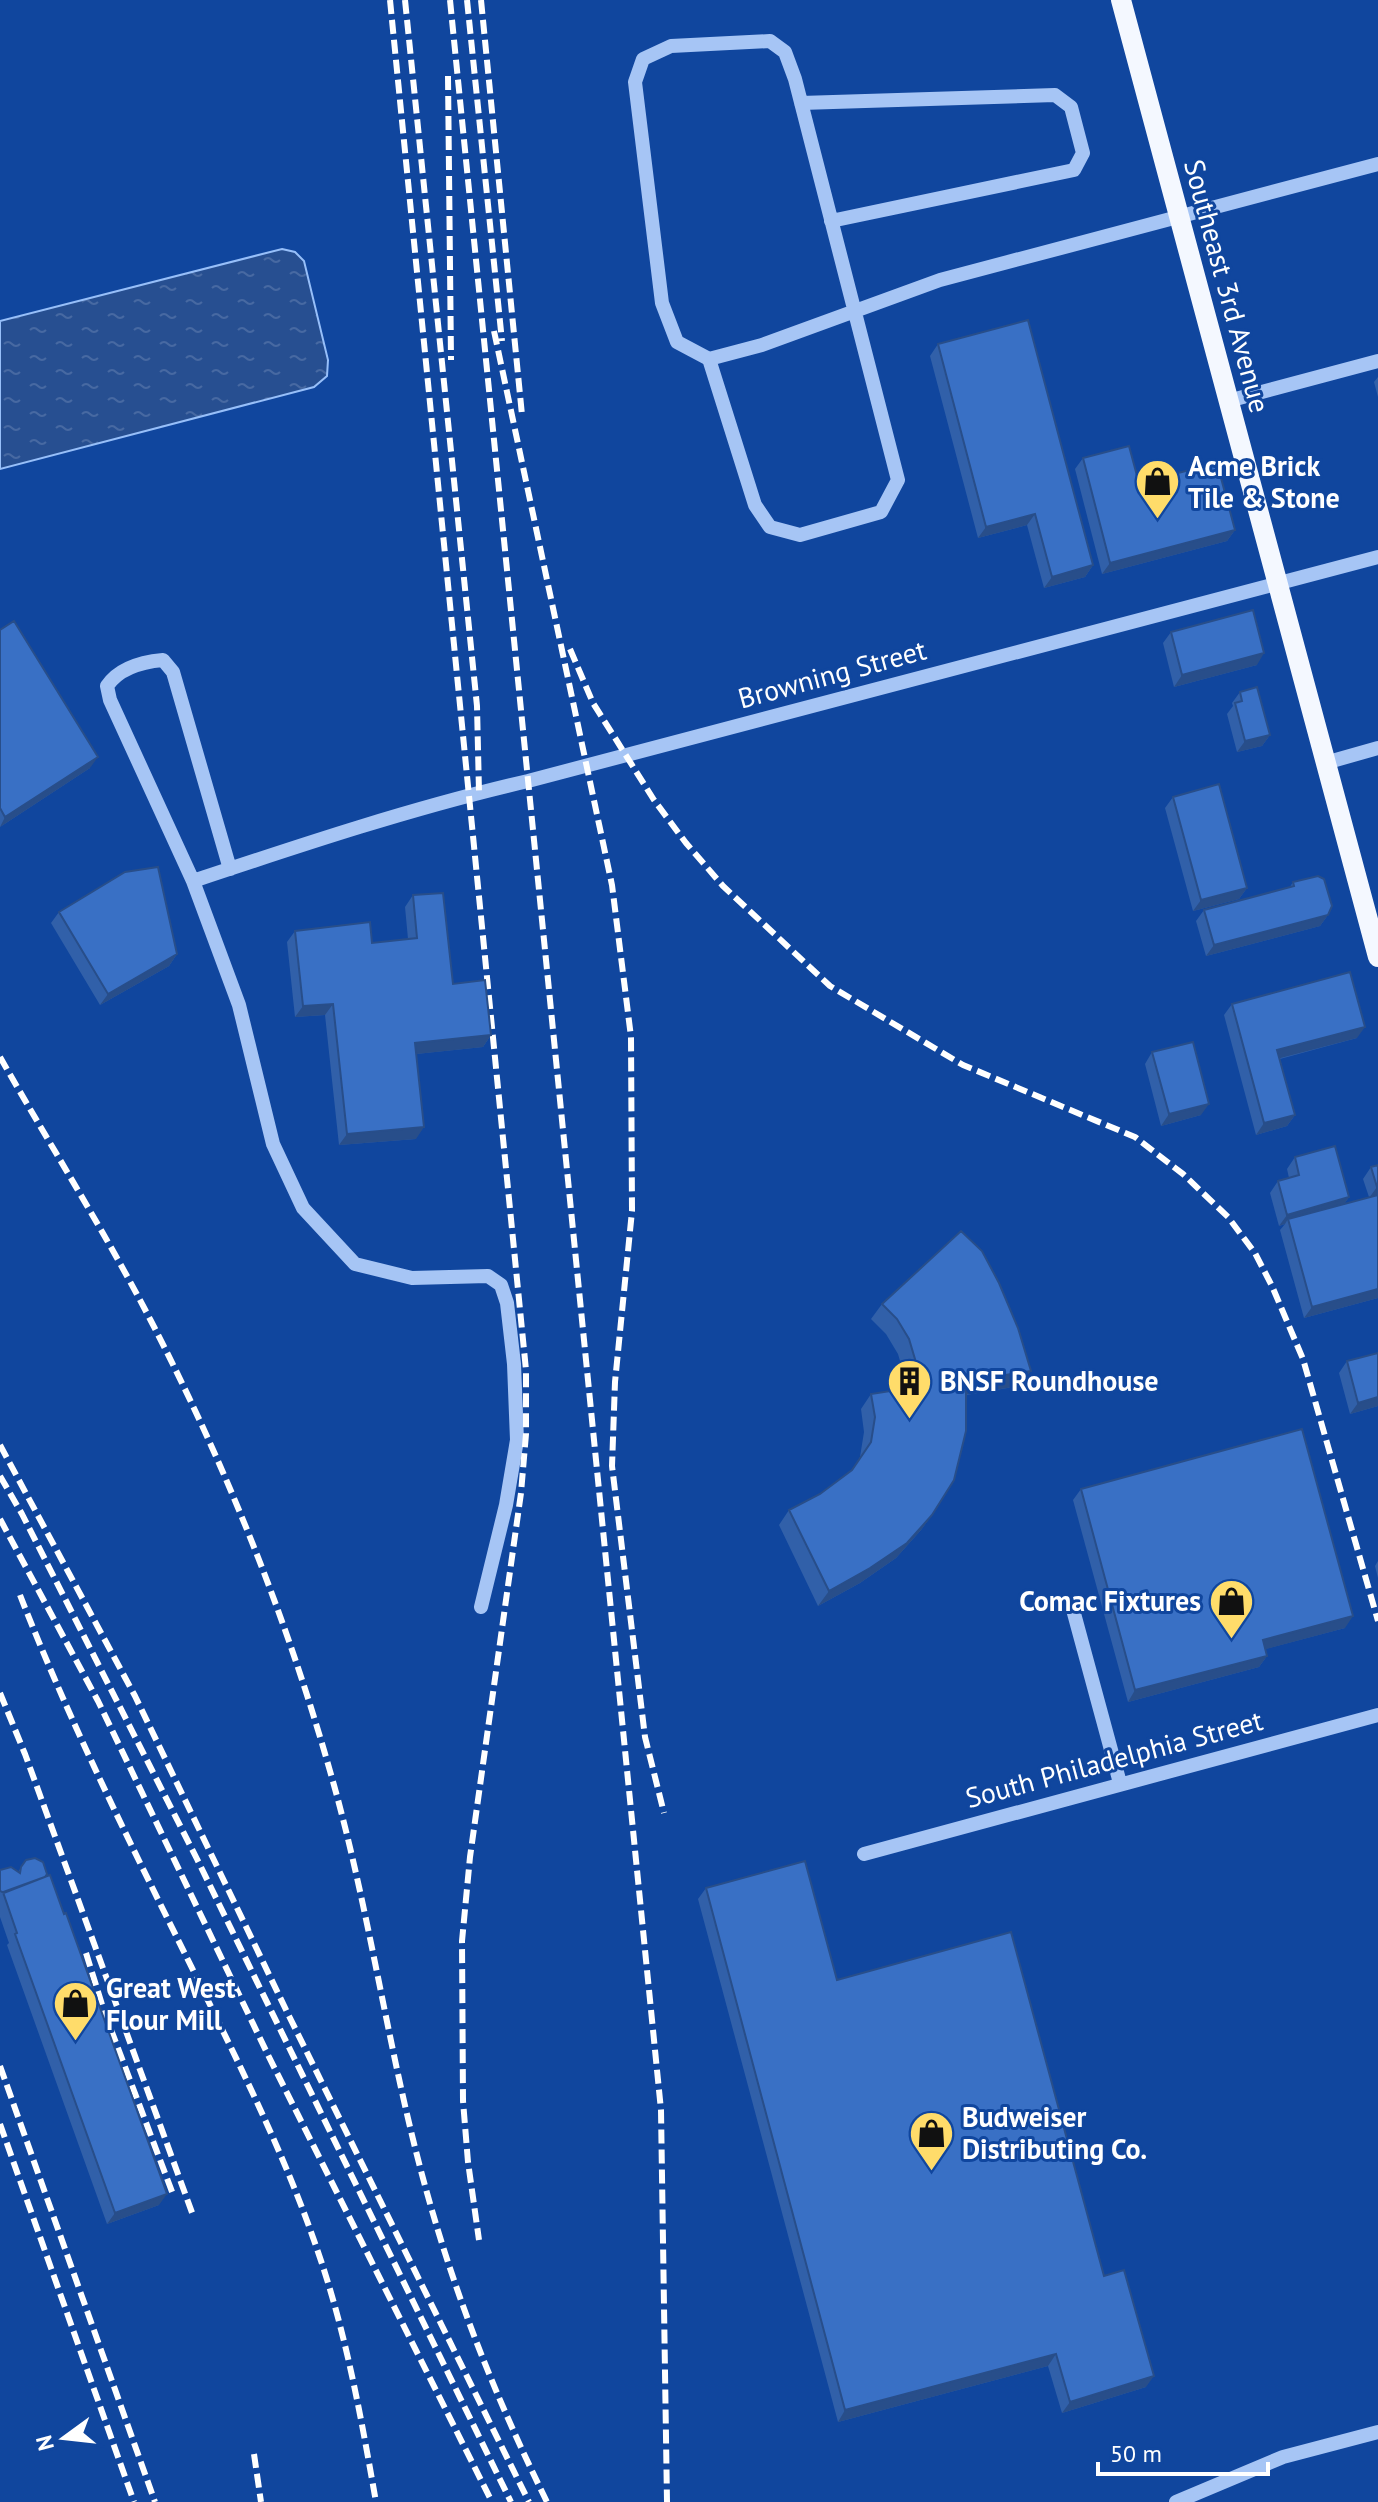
<svg xmlns="http://www.w3.org/2000/svg" width="1378" height="2502" viewBox="0 0 1378 2502" font-family="'PT Sans',sans-serif">
	<defs>
		<pattern id="water-ripples" width="26" height="14" patternUnits="userSpaceOnUse" patternTransform="scale(2)"><rect width="26" height="14" fill="#274f91"/><path d="M2 4q2-2 4 0t4 0M15 11q2-2 4 0t4 0" fill="none" stroke="#4769a2"/></pattern>
	</defs>
	<rect width="100%" height="100%" fill="#10469e"/>
	<!-- water -->
	<path fill="url(#water-ripples)" stroke="#97bff9" stroke-width="2" d="M282 249 295 252 304 261 328 360 327 376 314 387 0 469V321Z"/>
	<g fill="none" stroke-linecap="round" stroke-linejoin="round">
		<!-- minor -->
		<path stroke="#a6c5f5" stroke-width="14" d="M801 103 1055 95 1071 107 1083 153 1074 170 831 221
			M709 359 755 505 770 527 800 535 881 512 898 480 795 79 785 52 770 41 671 46 643 59 635 82 662 303 677 342 709 359 762 345 940 280 1378 164
			M1228 401 1378 361
			M1325 763 1378 748
			M193 881 110 700 107 686C119 668 141 662 163 660L173 672 230 869
			M1072 1606 1120 1783
			M481 1607 506 1505 517 1440 514 1364 507 1303 501 1285 488 1276 412 1278 355 1264 303 1208 273 1144 239 1005 193 881C304 844 415 807 528 781L1378 557
			M864 1854 1378 1715
			M1176 2502 1283 2457 1378 2432"/>
		<!-- major -->
		<path stroke="#f4f8ff" stroke-width="20" d="M1121 0 1378 957"/>
		<!-- rail -->
		<path stroke="#fff" stroke-width="6" stroke-dasharray="14 6" stroke-linecap="butt" d="M390 0 526 1370V1434L521 1493 470 1857 462 1941 463 2101 468 2162 479 2240
			M405 0 477 706 479 792
			M450 0 661 2110 667 2502
			M467 0 502 341
			M481 0 522 415
			M448 76 451 360
			M494 331 612 885 631 1037 632 1211 615 1382 612 1466 645 1737 664 1813
			M570 649 593 703 654 800 686 843 723 886 830 986 963 1065 1135 1137 1183 1174 1228 1217 1255 1253 1272 1286 1303 1359 1378 1621
			M0 1057C50 1145 105 1232 151 1321 225 1464 286 1616 330 1771 369 1906 387 2046 424 2182 455 2296 495 2396 547 2502
			M0 1445 135 1696 289 2016 529 2502
			M0 1476 22 1514 197 1859 511 2502
			M0 1519 98 1701 269 2057 492 2502
			M20 1595C70 1723 131 1845 192 1968 237 2060 284 2152 317 2249 346 2332 361 2417 376 2502
			M0 1693 25 1754 194 2218
			M86 1953 104 2011 174 2197
			M0 2066 155 2502
			M0 2124 134 2502
			M254 2454 261 2502"/>
	</g>
	<!-- wall -->
	<path fill="#3160a9" d="M938 344 1093 565 1085 577 1044 588 1027 525 978 538 930 356Z
		M1378 377V397L1374 382Z
		M1083 458 1139 483 1235 530 1227 541 1102 574 1075 469Z
		M0 630 90 768 0 827Z
		M1171 632 1257 665 1174 687 1163 643Z
		M1240 692 1270 735 1262 746 1237 752 1227 714 1233 706 1232 703Z
		M1173 797 1247 888 1239 899 1193 911 1165 808Z
		M1293 882 1328 915 1320 926 1206 956 1196 921 1204 910 1290 887Z
		M413 895 453 984 491 1035 483 1047 416 1054V1139L339 1145 325 1015 295 1017 287 942 295 931 372 943 408 939 405 907Z
		M59 912 177 954 169 966 100 1005 51 923Z
		M1232 1004 1357 1038 1280 1059 1295 1115 1287 1126 1256 1135 1224 1015Z
		M1152 1052 1201 1115 1161 1126 1145 1064Z
		M1295 1157 1349 1197 1344 1204 1369 1197 1363 1179 1371 1167 1378 1165V1298L1304 1318 1280 1230 1285 1224 1279 1226 1270 1193 1278 1181 1289 1178 1287 1169Z
		M882 1304 1020 1386 966 1395 932 1515 921 1530 896 1558 860 1583 818 1606 779 1525 789 1510 820 1494 852 1470 860 1457 864 1432 861 1409 871 1394 908 1388 898 1354 886 1334 871 1319Z
		M1347 1361 1378 1406 1350 1414 1339 1373Z
		M1081 1489 1345 1628 1265 1649 1267 1656 1259 1667 1128 1702 1073 1500Z
		M1378 1561V1578L1375 1566Z
		M26 1860 45 1877 159 2205 107 2224 7 1945 9 1943 0 1917V1870L18 1872Z
		M706 1888 837 1980 1104 2276 1146 2387 1062 2413 1048 2366 838 2422 698 1899Z"/>
	<!-- shaded-wall -->
	<path fill="#284e8a" d="M1035 514 1027 525 978 538 986 527Z
		M1235 530 1227 541 1102 574 1110 563Z
		M1093 565 1085 577 1044 588 1052 577Z
		M1264 653 1257 665 1174 687 1182 675Z
		M1270 735 1262 746 1237 752 1245 741Z
		M98 757 90 768 0 827 5 817Z
		M1247 888 1239 899 1193 911 1201 900Z
		M1328 915 1320 926 1206 956 1214 945Z
		M177 954 169 966 100 1005 108 994Z
		M333 1004 325 1015 295 1017 303 1006Z
		M1365 1027 1357 1038 1269 1061 1277 1050Z
		M491 1035 483 1047 407 1055 415 1043Z
		M1209 1104 1201 1115 1161 1126 1169 1114Z
		M1295 1115 1287 1126 1256 1135 1264 1123Z
		M424 1127 416 1139 339 1145 347 1134Z
		M1378 1186V1195L1369 1198 1377 1187Z
		M1349 1197 1341 1209 1288 1219 1285 1224 1279 1226 1287 1215Z
		M1378 1289V1298L1304 1318 1312 1307Z
		M1031 1371 1020 1386 955 1396 966 1381Z
		M1378 1397V1406L1350 1414 1358 1403Z
		M932 1515 921 1530 896 1558 860 1583 818 1606 829 1591Z
		M1353 1616 1345 1628 1255 1652 1263 1640Z
		M1267 1656 1259 1667 1128 1702 1135 1690Z
		M167 2194 159 2205 107 2224 115 2213Z
		M1056 2354 1048 2366 838 2422 845 2410Z
		M1154 2376 1146 2387 1062 2413 1070 2402Z"/>
	<!-- building -->
	<path fill="#3970c5" stroke="#284e8a" stroke-width="2" d="M1028 320 1093 565 1052 577 1035 514 986 527 938 344Z
		M1129 446 1139 483 1217 463 1235 530 1110 563 1083 458Z
		M1253 610 1264 653 1182 675 1171 632Z
		M14 621 98 757 5 817 0 808V630Z
		M1257 687 1270 735 1245 741 1235 703 1242 701 1240 692Z
		M1219 784 1247 888 1201 900 1173 797Z
		M158 867 177 954 108 994 59 912 125 872Z
		M1318 876 1324 879 1332 906 1328 915 1214 945 1204 910 1294 886 1293 882Z
		M443 893 453 984 485 980 491 1035 415 1043 424 1127 347 1134 333 1004 303 1006 295 931 370 922 372 943 417 938 413 895Z
		M1350 972 1365 1027 1277 1050 1295 1115 1264 1123 1232 1004Z
		M1193 1042 1209 1104 1169 1114 1152 1052Z
		M1335 1146 1349 1197 1287 1215 1278 1181 1299 1175 1295 1157Z
		M1378 1165V1186L1377 1187 1371 1167Z
		M1378 1195V1289L1312 1307 1288 1219Z
		M961 1231 982 1251 999 1283 1018 1328 1031 1371 966 1381V1431L954 1480 932 1515 907 1543 870 1568 829 1591 789 1510 820 1494 852 1470 871 1442 875 1417 871 1394 923 1386 909 1339 897 1319 882 1304Z
		M1378 1353V1397L1358 1403 1347 1361Z
		M1302 1429 1353 1616 1263 1640 1267 1656 1135 1690 1081 1489Z
		M35 1858 43 1862 47 1874 45 1877 4 1893 0 1891V1870L11 1867 20 1873 21 1867 26 1860Z
		M805 1861 837 1980 1011 1932 1104 2276 1124 2270 1154 2376 1070 2402 1056 2354 845 2410 706 1888Z
		M50 1875 64 1914 66 1913 167 2194 115 2213 15 1934 17 1933 3 1892Z"/>
	<!-- icons -->
	<defs>
		<symbol id="shop-pin" viewBox="-11 -11 22 30"><path d="M0 17L-7.5 6A9.5 9.5 0 1 1 7.5 6Z" fill="#ffdc6a" stroke="#10469e"/><path d="M-5-2.5h2.3a2.7 3.5 0 0 1 5.4 0H5L5.5 6h-11ZM-1.5-2.5h3a1.5 2.3 0 0 0-3 0Z" fill="#111"/></symbol>
		<symbol id="building-pin" viewBox="-11 -11 22 30"><path d="M0 17L-7.5 6A9.5 9.5 0 1 1 7.5 6Z" fill="#ffdc6a" stroke="#10469e"/><path d="M-4-6H4V6H1V3H-1V6H-4ZM-2.5-4.3h1.7v1.8h-1.7ZM.8-4.3h1.7v1.8H.8ZM-2.5-1h1.7V.8h-1.7ZM.8-1h1.7V.8H.8Z" fill="#111"/></symbol>
	</defs>
	<g fill-rule="evenodd">
		<use href="#shop-pin" x="1132" y="456" width="51" height="69"/>
		<use href="#building-pin" x="884" y="1356" width="51" height="69"/>
		<use href="#shop-pin" x="1206" y="1576" width="51" height="69"/>
		<use href="#shop-pin" x="50" y="1978" width="51" height="69"/>
		<use href="#shop-pin" x="906" y="2108" width="51" height="69"/>
	</g>
	<g text-anchor="middle" stroke-width="6" stroke-linejoin="round" paint-order="stroke">
		<!-- street labels -->
		<g font-size="28" fill="#fff" stroke="#10469e">
			<text transform="translate(1227 286) rotate(75)" y="10">Southeast 3rd Avenue</text>
			<text transform="translate(832 674) rotate(-15)" y="10">Browning Street</text>
			<text transform="translate(1114 1759) rotate(-15)" y="10">South Philadelphia Street</text>
		</g>
		<!-- poi labels -->
		<g font-size="28" font-weight="bold" fill="#fff" stroke="#10469e" text-anchor="start">
			<text x="1188" y="476">Acme Brick<tspan x="1188" dy="32">Tile &amp; Stone</tspan></text>
			<text x="940" y="1391">BNSF Roundhouse</text>
			<text x="1201" y="1611" text-anchor="end">Comac Fixtures</text>
			<text x="106" y="1998">Great West<tspan x="106" dy="32">Flour Mill</tspan></text>
			<text x="962" y="2127">Budweiser<tspan x="962" dy="32">Distributing Co.</tspan></text>
		</g>
	</g>
	<!-- north arrow -->
	<g transform="translate(64 2438) rotate(255)" stroke="#10469e" stroke-width="6" paint-order="stroke">
	<path d="M0-6L14 30L0 20L-14 30Z" fill="#ffffff"/>
	<text y="-12" font-size="22" font-weight="bold" text-anchor="middle" fill="#ffffff">N</text>
	</g>
	<!-- scale -->
	<path d="M1098 2462v12h170v-12" fill="none" stroke="#ffffff" stroke-width="4"/>
	<text x="1110" y="2462" font-size="24" fill="#ffffff" stroke="#10469e" stroke-width="6" paint-order="stroke">50 m</text>
</svg>
